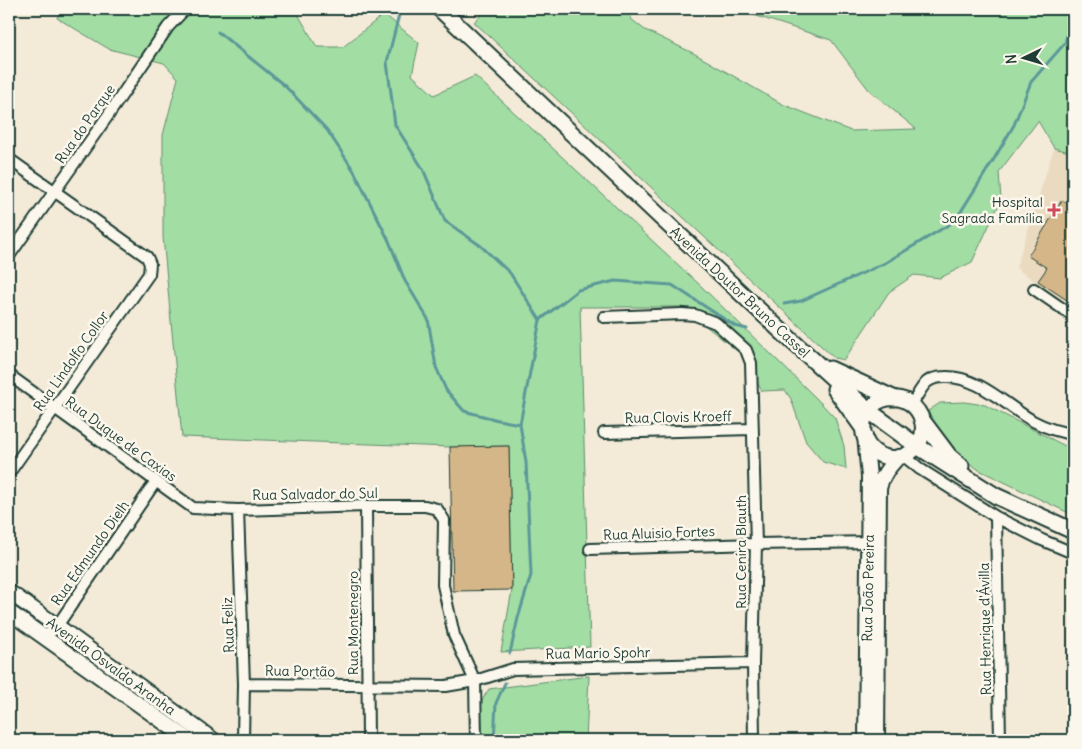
<svg xmlns="http://www.w3.org/2000/svg" width="1082" height="749" viewBox="0 0 1082 749" font-family="Delius,sans-serif">
	<rect width="100%" height="100%" fill="#f3ead8"/>
	<filter id="ink" filterUnits="userSpaceOnUse"><feTurbulence type="fractalNoise" baseFrequency=".02" numOctaves="2"/><feDisplacementMap in="SourceGraphic" scale="10" xChannelSelector="R" yChannelSelector="G"/><feConvolveMatrix kernelMatrix="1 2 1 2 8 2 1 2 1" color-interpolation-filters="sRGB"/></filter>
	<g filter="url(#ink)">
		<!-- built -->
		<path fill="#eadac0" d="M1054 148 1073 153V308L1016 268Z"/>
		<!-- green -->
		<path fill="#a2dda4" stroke="#608d6c" d="M61 9H295L317 47H343L384 14 419 43 412 75 434 95 475 76 701 286 816 398 835 418 844 446 846 469 823 462 806 442 791 399 785 390 762 391 741 354 682 307H580L590 647 501 652 512 590 509 446 450 447 182 437 163 237V135L178 78 164 63 109 49 57 18Z
			M487 9H633L631 19 645 30 695 54 782 104 851 131 916 129 869 90 831 40 735 9H1073V153L1054 148 1038 121 999 172 1001 200 972 262 940 278 914 275 889 292 844 360 834 358 474 22Z
			M964 402 985 405 1073 450V515L979 470 949 448 928 411 940 403Z
			M589 676 586 740H479C477 718 476 708 489 689Z"/>
		<g fill="none" stroke-linecap="round" stroke-linejoin="round">
			<!-- stream -->
			<path stroke="#5b9898" stroke-width="3" d="M400 11 387 62 395 125 423 169 445 221 481 246 510 273 540 320
				M218 32 285 86 327 130 354 171 389 241 405 281 428 319 436 367 446 390 464 411 498 420 520 424
				M784 304 801 301 885 263 955 221 994 159 1014 125 1031 82 1065 43 1073 12
				M510 653 518 618 531 575 526 462 520 424 540 320 578 290 615 281 672 285 735 326 747 329
				M494 740 496 703 505 683"/>
		</g>
		<!-- building -->
		<path fill="#d4b688" stroke="#1f3d34" d="M1062 200 1073 207V304L1038 281 1047 268 1028 256Z
			M509 446 512 590 453 591 450 447Z"/>
		<g fill="none" stroke-linecap="round" stroke-linejoin="round">
			<defs>
				<path id="street" d="M9 159 147 257 150 264 149 274 9 473
					M9 256 109 114 168 27 185 9
					M1034 289 1073 316
					M604 317 682 314 695 315 716 323 746 350 751 363 756 544 753 663 754 740
					M9 375 193 508 238 510 366 506H425L437 509 444 520 443 585 454 635 475 681 476 740
					M912 404C916 398 922 386 927 382 932 378 939 377 945 377 979 376 1006 406 1033 421 1046 428 1059 432 1073 434
					M604 433 752 429
					M904 456 920 469 996 517 1042 540 1073 553
					M366 506 368 740
					M238 510 244 684 243 740
					M996 517 1000 740
					M590 549 756 544 873 542
					M44 638 57 626 156 481
					M244 684 446 686 475 681 513 669 753 663"/>
				<path id="secondary" d="M863 428a30 30 0 1 1 60 0a30 30 0 1 1-60 0Z
					M865 436 869 477 866 740
					M9 592 57 626 213 740
					M9 612 189 740
					M877 740 879 489C881 476 889 467 898 457"/>
				<path id="primary" d="M440 9 780 330 869 411 917 446 996 496 1073 531
					M830 369 893 398
					M835 389 863 428
					M922 420 949 456 961 466"/>
			</defs>
			<!-- street casing -->
			<use href="#street" stroke="#1f3d34" stroke-width="14"/>
			<!-- secondary casing -->
			<use href="#secondary" stroke="#1f3d34" stroke-width="18"/>
			<!-- primary casing -->
			<use href="#primary" stroke="#1f3d34" stroke-width="19"/>
			<!-- street -->
			<use href="#street" stroke="#fbf7ec" stroke-width="10"/>
			<!-- secondary -->
			<use href="#secondary" stroke="#fbf7ec" stroke-width="14"/>
			<!-- primary -->
			<use href="#primary" stroke="#fbf7ec" stroke-width="15"/>
		</g>
	</g>
	<!-- markers -->
	<path fill="#d1495b" stroke="#fbf7ec" stroke-width="2" d="M1051.5 202.5h5v5h5v5h-5v5h-5v-5h-5v-5h5z"/>
	<g text-anchor="middle" stroke-width="5" stroke-linejoin="round" paint-order="stroke">
		<!-- street labels -->
		<g font-size="14" fill="#1f3d34" stroke="#fbf7ec">
			<text transform="translate(85 124) rotate(-55)" y="5">Rua do Parque</text>
			<text transform="translate(740 292) rotate(43)" y="5">Avenida Doutor Bruno Cassel</text>
			<text transform="translate(71 361) rotate(-55)" y="5">Rua Lindolfo Collor</text>
			<text transform="translate(678 417) rotate(-1)" y="5">Rua Clovis Kroeff</text>
			<text transform="translate(121 439) rotate(36)" y="5">Rua Duque de Caxias</text>
			<text transform="translate(315 494) rotate(-1)" y="5">Rua Salvador do Sul</text>
			<text transform="translate(659 533) rotate(-2)" y="5">Rua Aluisio Fortes</text>
			<text transform="translate(741 552) rotate(-90)" y="5">Rua Cenira Blauth</text>
			<text transform="translate(90 553) rotate(-55)" y="5">Rua Edmundo Dielh</text>
			<text transform="translate(868 588) rotate(-89)" y="5">Rua João Pereira</text>
			<text transform="translate(353 623) rotate(-90)" y="5">Rua Montenegro</text>
			<text transform="translate(228 625) rotate(-92)" y="5">Rua Feliz</text>
			<text transform="translate(985 629) rotate(-91)" y="5">Rua Henrique d'Ávilla</text>
			<text transform="translate(598 653) rotate(-1)" y="5">Rua Mario Spohr</text>
			<text transform="translate(111 666) rotate(36)" y="5">Avenida Osvaldo Aranha</text>
			<text transform="translate(300 671) rotate(1)" y="5">Rua Portão</text>
		</g>
		<!-- poi labels -->
		<g font-size="14" fill="#1f3d34" stroke="#fbf7ec" text-anchor="end">
			<text x="1043" y="207">Hospital<tspan x="1043" dy="16">Sagrada Família</tspan></text>
		</g>
	</g>
	<!-- margin -->
	<rect width="1082" height="749" fill="none" stroke="#fbf7ec" stroke-width="30"/>
	<rect x="15" y="15" width="1052" height="719" fill="none" stroke="#1f3d34" stroke-width="2" filter="url(#ink)"/>
	<!-- north arrow -->
	<g transform="translate(1024 58) rotate(265)" stroke="#fbf7ec" stroke-width="4" paint-order="stroke">
	<path d="M0-4L9 19L0 12L-9 19Z" fill="#1f3d34"/>
	<text y="-8" font-size="14" font-weight="bold" text-anchor="middle" fill="#1f3d34">N</text>
	</g>
</svg>
